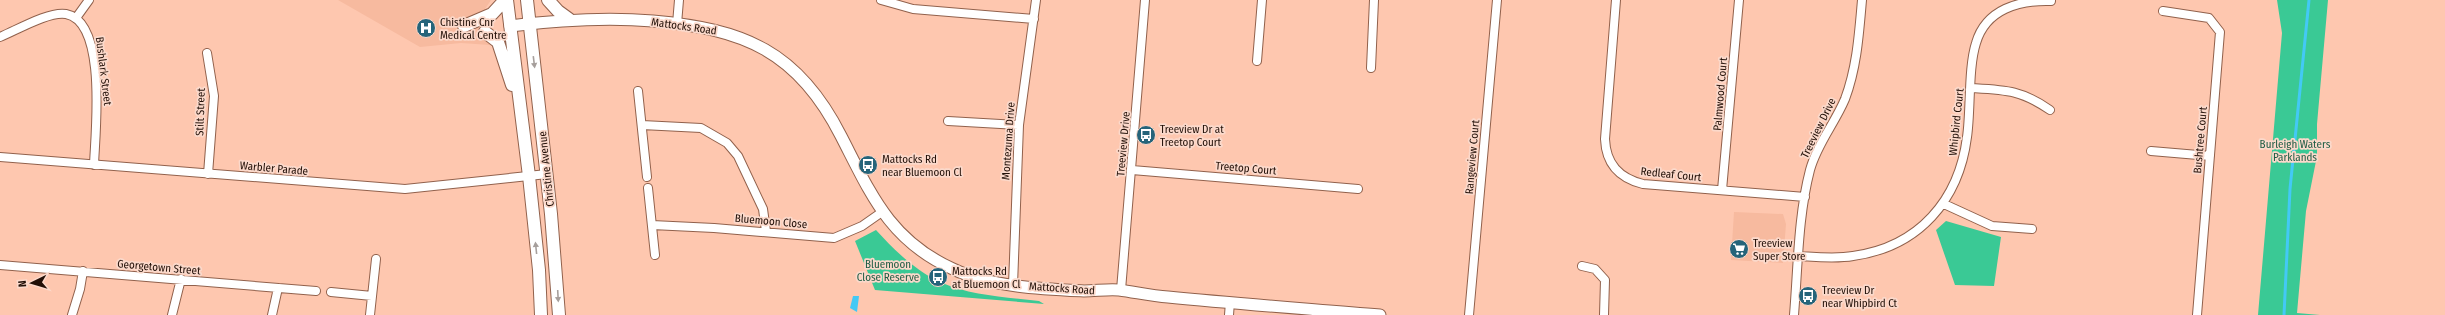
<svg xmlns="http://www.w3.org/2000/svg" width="2445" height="315" viewBox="0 0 2445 315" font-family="'Fira Sans Condensed',sans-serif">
	<rect width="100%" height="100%" fill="#fec7af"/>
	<!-- built -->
	<path fill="#f7ba9f" d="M338 0H491L485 9 490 45 461 43 420 47Z
		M1734 212 1783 214 1786 224 1783 263 1731 260Z"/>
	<!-- green -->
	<path fill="#3ac995" d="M2277 0H2328L2317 124V156L2306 211 2297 313 2320 315H2258L2282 33Z
		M1946 221 2001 237 1994 286 1955 285 1936 230Z
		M876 230C894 250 916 271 940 282 971 296 1007 297 1039 301L1044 304 875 290 855 241Z"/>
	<!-- water -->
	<path fill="#43c9f5" d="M853 296H859L857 312 850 308Z"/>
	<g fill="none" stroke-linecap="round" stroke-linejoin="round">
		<!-- stream -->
		<path stroke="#43c9f5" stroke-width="3" d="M2284 315 2290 189 2309 0"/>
		<defs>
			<path id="minor" d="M881 0 913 9 1034 19
				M1616 0 1605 139C1606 164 1619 178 1643 184L1805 197
				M2163 11 2209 18 2220 32 2197 315
				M76 18 89 0
				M677 24 679 0
				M0 37C17 30 49 11 66 14 108 22 95 134 94 165
				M207 53 214 96 208 174
				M1257 61 1262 0
				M1371 68 1374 0
				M1971 88C2006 90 2021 90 2050 110
				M638 91 647 177
				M948 121 1019 125
				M642 125 701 128 727 143 738 156 763 209 766 231
				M2151 151 2210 156
				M0 157 405 189 547 174
				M1132 170 1358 189
				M648 188 655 255
				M1722 190 1739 0
				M1944 204 1992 226 2032 229
				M652 225 714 228 834 238 862 226 882 212
				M1799 256C1817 257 1836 259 1853 256 1919 247 1959 200 1967 137 1971 110 1968 68 1976 43 1986 9 2019 0 2051 1
				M0 265 316 291
				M1582 266 1595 269 1605 280 1604 315
				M1013 285 1019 125 1036 0
				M1121 290 1145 0
				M331 292 372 296
				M72 315 80 289 83 271
				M172 315 181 279
				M272 315 278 288
				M370 315 376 259
				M1229 315 1230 302
				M1469 315 1497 0
				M1794 315C1798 267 1798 216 1810 170 1817 144 1835 123 1845 99 1857 67 1859 34 1862 0"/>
			<path id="tertiary" d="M510 26C559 20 604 17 653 21 744 29 798 51 841 136 871 194 889 240 953 269 991 287 1042 289 1084 291 1096 291 1107 289 1119 290 1135 292 1151 296 1168 297 1239 304 1309 309 1380 315"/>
			<path id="secondary" d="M507 0 529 176 539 270 541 315
				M527 0 551 214 559 315
				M548 0 558 11 569 19
				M464 26 492 14 505 0
				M485 32 498 42 512 85"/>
		</defs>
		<!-- minor casing -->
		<use href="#minor" stroke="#91614c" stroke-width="10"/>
		<!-- tertiary casing -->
		<use href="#tertiary" stroke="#91614c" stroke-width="13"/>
		<!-- secondary casing -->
		<use href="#secondary" stroke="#91614c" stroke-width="14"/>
		<!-- minor -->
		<use href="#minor" stroke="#fff" stroke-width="8"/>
		<!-- tertiary -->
		<use href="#tertiary" stroke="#fff" stroke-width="11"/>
		<!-- secondary -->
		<use href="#secondary" stroke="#fff" stroke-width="12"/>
	</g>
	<!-- one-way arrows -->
	<defs><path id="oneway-solid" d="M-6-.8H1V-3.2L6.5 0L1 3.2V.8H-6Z"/></defs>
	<g fill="#a69f9c">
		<use href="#oneway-solid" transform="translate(534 62) rotate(83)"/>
		<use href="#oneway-solid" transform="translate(536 248) rotate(-96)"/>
		<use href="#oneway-solid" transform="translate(558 296) rotate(87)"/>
	</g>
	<!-- icons -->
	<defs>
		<symbol id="hospital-disc" viewBox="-11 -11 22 22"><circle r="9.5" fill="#25647a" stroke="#fbd9cb"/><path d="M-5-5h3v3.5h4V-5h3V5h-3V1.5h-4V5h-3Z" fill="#fff"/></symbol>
		<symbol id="bus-disc" viewBox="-11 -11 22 22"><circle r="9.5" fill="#25647a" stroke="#fbd9cb"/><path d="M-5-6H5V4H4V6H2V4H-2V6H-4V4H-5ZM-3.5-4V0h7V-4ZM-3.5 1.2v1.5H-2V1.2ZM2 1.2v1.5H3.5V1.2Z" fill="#fff"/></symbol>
		<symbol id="supermarket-disc" viewBox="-11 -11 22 22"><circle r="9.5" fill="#25647a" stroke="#fbd9cb"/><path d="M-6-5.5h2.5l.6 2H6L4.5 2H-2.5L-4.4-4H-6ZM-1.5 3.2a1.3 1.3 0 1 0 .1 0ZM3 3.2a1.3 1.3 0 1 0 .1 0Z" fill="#fff"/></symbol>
	</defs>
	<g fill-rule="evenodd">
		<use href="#hospital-disc" x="415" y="17" width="22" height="22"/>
		<use href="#bus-disc" x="1135" y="124" width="22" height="22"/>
		<use href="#bus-disc" x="857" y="154" width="22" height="22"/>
		<use href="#supermarket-disc" x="1728" y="238" width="22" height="22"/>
		<use href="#bus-disc" x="927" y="266" width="22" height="22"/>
		<use href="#bus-disc" x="1797" y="285" width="22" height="22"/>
	</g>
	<g text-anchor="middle" stroke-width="3.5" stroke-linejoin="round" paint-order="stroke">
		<!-- poi labels -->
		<g font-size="11" fill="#210f07" stroke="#fbd9cb" text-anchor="start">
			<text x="440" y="26">Chistine Cnr<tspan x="440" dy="13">Medical Centre</tspan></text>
			<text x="1160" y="133">Treeview Dr at<tspan x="1160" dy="13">Treetop Court</tspan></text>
			<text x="882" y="163">Mattocks Rd<tspan x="882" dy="13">near Bluemoon Cl</tspan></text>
			<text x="1753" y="247">Treeview<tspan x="1753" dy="13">Super Store</tspan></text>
			<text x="952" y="275">Mattocks Rd<tspan x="952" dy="13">at Bluemoon Cl</tspan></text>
			<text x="1822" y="294">Treeview Dr<tspan x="1822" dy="13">near Whipbird Ct</tspan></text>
		</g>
		<!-- street labels -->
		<g font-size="11" fill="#210f07" stroke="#fbd9cb">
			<text transform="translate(684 26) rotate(8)" y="4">Mattocks Road</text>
			<text transform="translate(104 71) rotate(83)" y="4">Bushlark Street</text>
			<text transform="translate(1720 94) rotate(-85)" y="4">Palmwood Court</text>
			<text transform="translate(200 112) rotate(-88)" y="4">Stilt Street</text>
			<text transform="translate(1956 122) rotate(-84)" y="4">Whipbird Court</text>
			<text transform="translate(1818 128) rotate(-64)" y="4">Treeview Drive</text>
			<text transform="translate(2200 140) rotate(-85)" y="4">Bushtree Court</text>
			<text transform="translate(1008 141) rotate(-86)" y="4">Montezuma Drive</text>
			<text transform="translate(1123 144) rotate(-85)" y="4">Treeview Drive</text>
			<text transform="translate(1472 157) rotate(-85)" y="4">Rangeview Court</text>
			<text transform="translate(274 168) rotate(5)" y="4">Warbler Parade</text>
			<text transform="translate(1246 168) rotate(5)" y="4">Treetop Court</text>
			<text transform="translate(546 169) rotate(-96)" y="4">Christine Avenue</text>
			<text transform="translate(1671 174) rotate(6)" y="4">Redleaf Court</text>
			<text transform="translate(771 221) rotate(5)" y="4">Bluemoon Close</text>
			<text transform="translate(159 267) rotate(5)" y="4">Georgetown Street</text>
			<text transform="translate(1062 288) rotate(4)" y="4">Mattocks Road</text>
		</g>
		<!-- park labels -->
		<g font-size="11" fill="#1d5c44" stroke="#fbd9cb">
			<text x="2295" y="148">Burleigh Waters<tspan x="2295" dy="13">Parklands</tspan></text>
			<text x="888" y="268">Bluemoon<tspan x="888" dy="13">Close Reserve</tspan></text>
		</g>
	</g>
	<!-- north arrow -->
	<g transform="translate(32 283) rotate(265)" stroke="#fbd9cb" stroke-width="3" paint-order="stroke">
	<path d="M0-3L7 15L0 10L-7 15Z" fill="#210f07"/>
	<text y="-6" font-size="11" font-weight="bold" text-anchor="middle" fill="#210f07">N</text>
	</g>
</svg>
